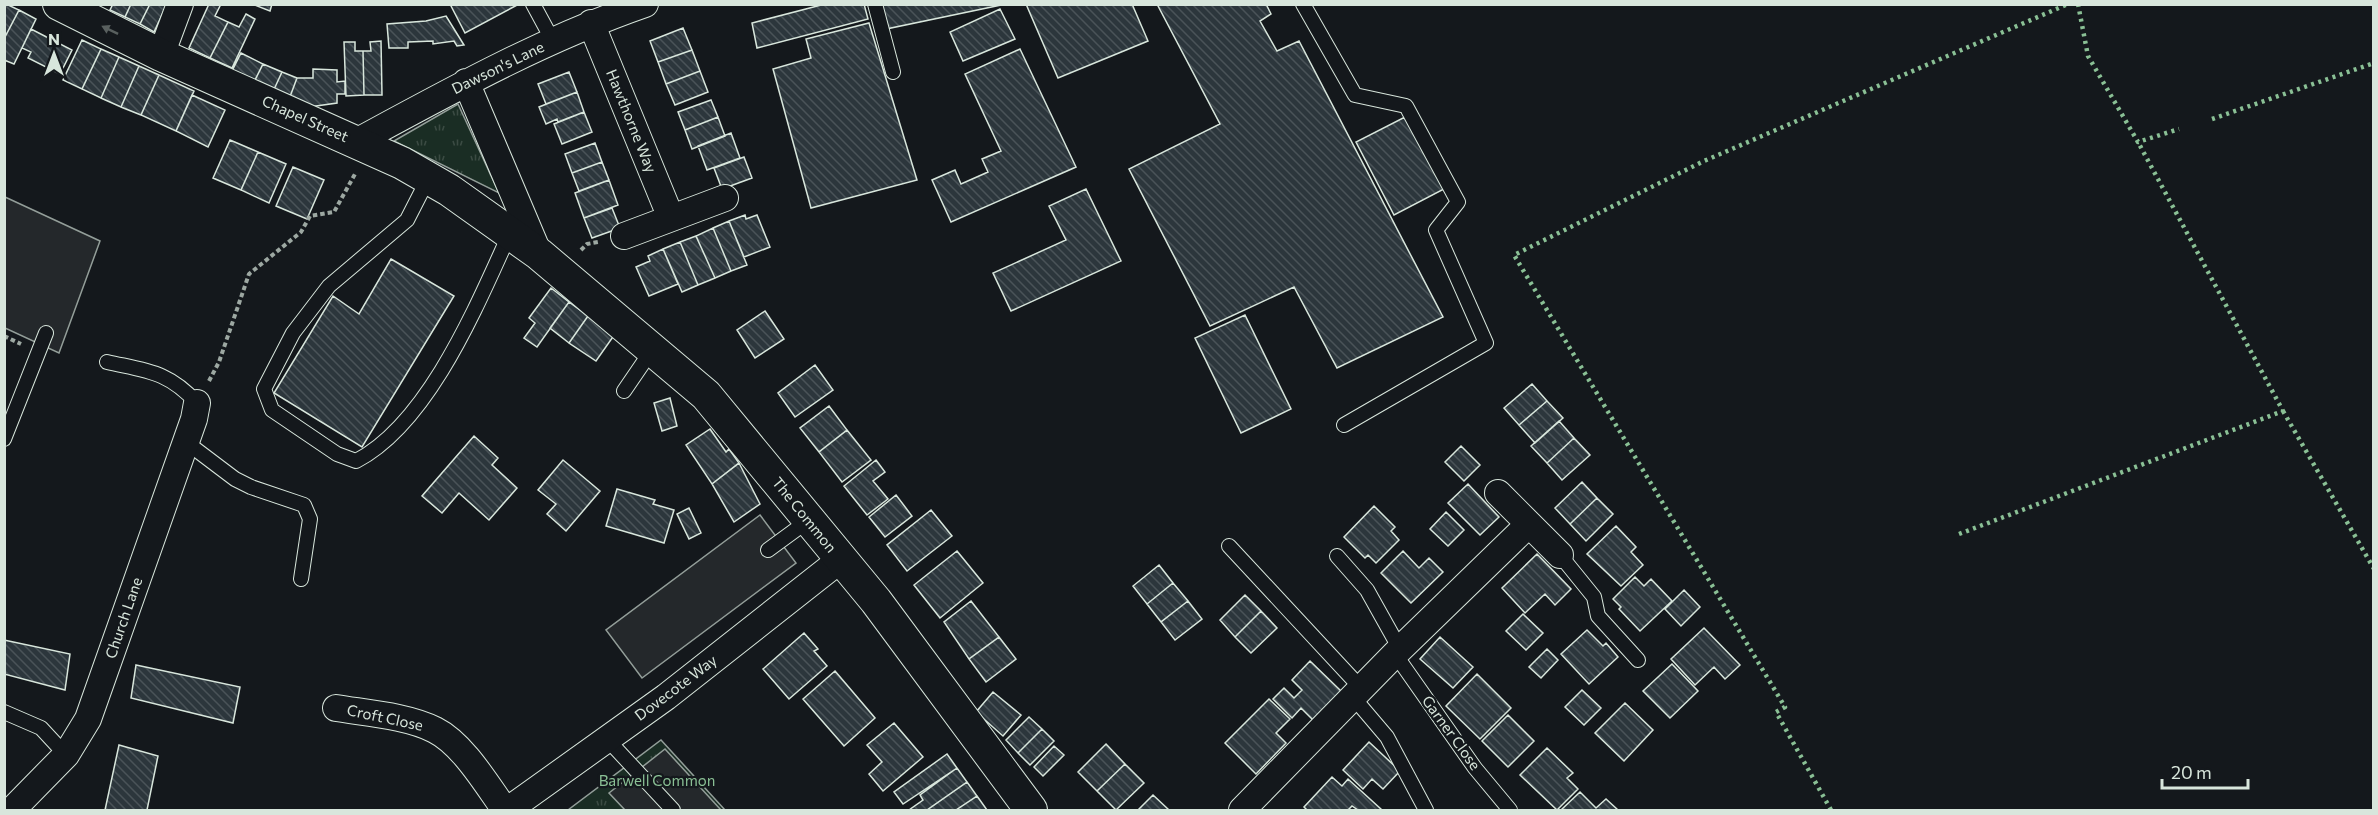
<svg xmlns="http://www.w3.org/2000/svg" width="2378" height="815" viewBox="0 0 2378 815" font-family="Commissioner,sans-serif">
	<defs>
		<pattern id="grass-tufts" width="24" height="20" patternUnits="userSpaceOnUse" patternTransform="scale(1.5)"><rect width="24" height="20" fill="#1a2d24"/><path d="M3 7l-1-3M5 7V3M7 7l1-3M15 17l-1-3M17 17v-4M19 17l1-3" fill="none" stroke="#3b4b43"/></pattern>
		<pattern id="building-back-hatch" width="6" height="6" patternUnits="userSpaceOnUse" patternTransform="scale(1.5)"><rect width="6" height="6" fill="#2c363c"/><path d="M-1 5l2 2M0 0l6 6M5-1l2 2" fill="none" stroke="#4a5358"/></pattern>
	</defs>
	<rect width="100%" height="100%" fill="#14181c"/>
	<!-- grass -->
	<path fill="url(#grass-tufts)" stroke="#939e99" stroke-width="1.5" d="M458 104 499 193 394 141Z
		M661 740 725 810H568Z"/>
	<!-- parking -->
	<path fill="#24282b" stroke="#939e99" stroke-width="1.5" d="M5 197 100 241 59 353 5 328Z
		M760 515 796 563 642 678 606 630Z
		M665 749 721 810H625L609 793Z"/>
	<!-- building -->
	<path fill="url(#building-back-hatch)" stroke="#d8e6dc" stroke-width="1.5" d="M6 4 19 10 4 39V8Z
		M113 4H131L125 17 110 10Z
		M131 4H150L140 24 125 17Z
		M150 4H167L154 32 140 24Z
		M209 4H221L215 16 228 22 210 58 189 48Z
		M252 4H272L270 11Z
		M450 4H519L465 33Z
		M825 4H864L868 19 757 48 752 23Z
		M881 4H1006L886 29Z
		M1026 4H1132L1148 41 1058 78Z
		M1157 4H1266L1271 14 1260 21 1277 51 1299 41 1443 317 1337 368 1294 287 1210 326 1129 169 1220 124Z
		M1000 9 1015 39 963 61 950 32Z
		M19 10 36 19 14 64 4 60V39Z
		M246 14 255 19 232 68 210 58 228 22 239 27Z
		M446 16 464 45 457 46 454 41 433 44V41L408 42V48H389L387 24 426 21Z
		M869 23 917 180 811 208 773 69 811 58 806 39Z
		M683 28 692 50 658 62 650 41Z
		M31 29 72 50 60 74 28 58 31 52 22 48Z
		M82 40 101 49 82 89 63 80Z
		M381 41 382 95H364L363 51H371L370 42Z
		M344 42H355V51H363L364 95 346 96Z
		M101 49 119 57 101 98 82 89Z
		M1020 49 1076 167 951 222 932 180 955 170 961 184 988 172 982 159 1001 151 965 74Z
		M692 50 700 71 666 84 658 62Z
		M241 53 263 64 252 86 230 75Z
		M119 57 139 66 121 107 101 98Z
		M263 64 282 72 271 96 252 86Z
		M139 66 159 75 141 115 121 107Z
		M313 69 337 70V82L345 81V94H337V103L309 107 288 102 297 78H313Z
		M700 71 708 92 675 105 666 84Z
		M282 72 297 78 288 102 271 96Z
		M569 72 577 92 546 104 538 84Z
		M159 75 194 91 176 131 141 115Z
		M577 92 584 112 558 122 557 119 546 124 539 107Z
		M192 95 225 110 208 147 176 131Z
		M711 100 718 117 685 130 678 112Z
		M584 112 592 132 562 144 554 124Z
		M718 117 725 136 692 149 685 130Z
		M1405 117 1444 189 1394 215 1356 142Z
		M731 133 740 158 707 170 698 146Z
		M230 140 258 152 241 190 213 178Z
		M595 143 602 162 572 173 565 154Z
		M258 152 286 164 269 203 241 190Z
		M744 157 752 178 722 189 714 168Z
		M602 162 609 180 579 191 572 173Z
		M293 167 324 180 307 219 276 206Z
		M609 180 618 205 584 218 575 193Z
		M1086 189 1121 261 1011 311 993 273 1066 240 1049 206Z
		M612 208 620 228 592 238 584 218Z
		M745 215 746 219 757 215 770 247 744 257 729 221Z
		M729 221 747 265 731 271 713 228Z
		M713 228 731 271 715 278 696 236Z
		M696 236 715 278 698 285 680 242Z
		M680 242 698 285 682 292 663 249Z
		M663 249 678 284 649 296 636 267 650 261 648 256Z
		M391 259 454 296 362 447 274 393 333 296 359 314Z
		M551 288 569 302 537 347 524 338 535 323 529 318Z
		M569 302 588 316 569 343 550 328Z
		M765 311 784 339 755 358 737 330Z
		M1245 315 1291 409 1241 433 1195 338Z
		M588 316 615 334 596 361 569 343Z
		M815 365 833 390 795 417 778 393Z
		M1532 384 1547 401 1519 425 1504 408Z
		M670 398 677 426 662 431 654 403Z
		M1547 401 1563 418 1535 443 1519 425Z
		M829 406 847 430 819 452 800 428Z
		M1559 421 1574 438 1547 463 1531 446Z
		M710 429 726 452 729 449 739 463 712 484 686 445Z
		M847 430 871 460 842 482 819 452Z
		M474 436 498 458 492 465 517 488 489 520 459 493 442 513 422 496Z
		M1574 438 1590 455 1562 480 1547 463Z
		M1461 446 1480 465 1464 481 1445 462Z
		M563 460 600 491 566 531 547 514 556 504 538 490Z
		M876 460 885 472 873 481 888 499 867 515 844 486Z
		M739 463 760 504 734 522 712 484Z
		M1582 482 1597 498 1570 524 1555 508Z
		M1468 484 1499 517 1480 535 1448 503Z
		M617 489 655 500 653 504 674 510 664 543 606 526Z
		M896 495 912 516 885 537 869 517Z
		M1597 498 1613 514 1586 541 1570 524Z
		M1374 506 1395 527 1391 531 1399 540 1376 563 1368 555 1365 558 1344 537Z
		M689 508 701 533 689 539 677 514Z
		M931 510 952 536 907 571 887 545Z
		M1446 512 1464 530 1448 546 1430 529Z
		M1616 526 1636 547 1631 552 1643 565 1621 586 1587 554Z
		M957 551 983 583 940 618 914 585Z
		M1403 551 1419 568 1429 558 1443 572 1411 603 1381 573Z
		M1537 554 1571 589 1555 605 1545 594 1525 613 1502 588Z
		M1159 565 1173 583 1147 604 1133 586Z
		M1635 577 1644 586 1651 579 1672 601 1640 631 1619 609 1621 607 1613 599Z
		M1173 583 1188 601 1161 622 1147 604Z
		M1684 590 1700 607 1681 626 1665 609Z
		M1245 595 1261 611 1235 637 1220 620Z
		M971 601 999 637 969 659 944 622Z
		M1188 601 1202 619 1175 640 1161 622Z
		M1261 611 1277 628 1251 653 1235 637Z
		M1523 614 1543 633 1526 650 1506 631Z
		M1704 628 1740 665 1725 679 1714 667 1695 685 1671 659Z
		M1587 630 1603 646 1606 643 1618 657 1589 684 1561 654Z
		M804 633 818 649 814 651 827 666 789 699 763 669Z
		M999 637 1016 659 986 682 969 659Z
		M1440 637 1473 667 1453 688 1420 659Z
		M4 640 70 654 65 690 4 674Z
		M1547 649 1558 660 1541 678 1529 667Z
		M1310 661 1342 692 1313 720 1301 708 1292 718 1273 699 1284 688 1294 698 1302 690 1292 680Z
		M1672 664 1698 691 1670 718 1643 691Z
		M136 665 240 687 233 723 131 698Z
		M835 671 875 718 844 746 803 699Z
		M1477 674 1511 708 1480 739 1446 706Z
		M1582 690 1601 708 1584 725 1565 707Z
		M993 692 1021 715 1003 736 976 712Z
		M1269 699 1290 719 1276 733 1286 743 1256 774 1225 743Z
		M1625 703 1653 730 1624 761 1595 733Z
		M1508 715 1534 741 1508 767 1482 741Z
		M1029 717 1042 729 1018 753 1006 740Z
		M894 723 923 757 883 791 869 774 882 762 867 745Z
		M1042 729 1054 741 1030 765 1018 753Z
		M1369 742 1400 771 1383 789 1372 779 1363 789 1343 770Z
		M1106 744 1125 764 1097 791 1078 772Z
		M119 745 158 756 147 810H105Z
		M1054 746 1064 755 1043 776 1034 767Z
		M1547 748 1573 773 1567 778 1578 789 1557 810 1520 775Z
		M947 754 957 768 903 804 894 792Z
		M1125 764 1144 783 1116 810 1097 791Z
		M957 768 967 782 927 810H909L923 800 920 795Z
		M1332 777 1342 786 1348 779 1382 810H1358L1352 806 1348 810H1307L1304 807Z
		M967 782 977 796 956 810H927Z
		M1580 792 1596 808 1606 799 1618 810H1561Z
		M1153 795 1169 810H1138Z
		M977 796 987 810H956Z"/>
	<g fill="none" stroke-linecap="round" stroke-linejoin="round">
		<defs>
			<path id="service" d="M533 4 553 41
				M875 4 893 72
				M1303 4 1355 95 1406 106 1458 202 1436 230 1486 343 1344 425
				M428 179 407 220 329 286 293 333 264 389 272 410 337 454 356 461C429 423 477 305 510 233
				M107 362C147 371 168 371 197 403
				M624 391 652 350
				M4 439 46 333
				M186 442 235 479 251 487 304 505 310 519 301 579
				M1229 546 1361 688
				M768 550 809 520
				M1560 555 1594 597 1598 616 1638 660
				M1337 556 1367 590 1400 649
				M1395 654 1475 768 1510 810
				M1353 697 1387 737 1426 810
				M4 712 41 728 66 755
				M606 738 673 810"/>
			<path id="minor" d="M591 23 671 218
				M161 55 180 4
				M466 82 539 254
				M356 142C450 91 544 39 645 4
				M624 236 725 198
				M1498 493 1560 555
				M336 708C366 713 408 716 435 730 463 744 487 785 505 810
				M12 810 66 755 88 719 194 419 197 403
				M508 810 666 697 840 560
				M1242 810 1395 654 1529 524"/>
			<path id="tertiary" d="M59 4 161 55 402 163 449 190 539 254 706 395 876 601 1031 810"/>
		</defs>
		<!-- service casing -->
		<use href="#service" stroke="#d8e6dc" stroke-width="16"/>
		<!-- minor casing -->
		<use href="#minor" stroke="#d8e6dc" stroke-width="28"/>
		<!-- tertiary casing -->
		<use href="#tertiary" stroke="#d8e6dc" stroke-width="34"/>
		<!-- path -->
		<path stroke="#9da8a2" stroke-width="4" stroke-dasharray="4.5 3" stroke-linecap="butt" d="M581 250 587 244 598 242
			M4 336 21 344
			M209 381 219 362 249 274 301 232 310 216 334 212 355 174"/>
		<!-- service -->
		<use href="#service" stroke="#14181c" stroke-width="14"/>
		<!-- minor -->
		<use href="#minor" stroke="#14181c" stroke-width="26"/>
		<!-- tertiary -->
		<use href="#tertiary" stroke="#14181c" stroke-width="32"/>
		<!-- hedge -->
		<path stroke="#8ac095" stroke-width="4.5" stroke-dasharray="3 4.5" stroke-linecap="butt" d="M2078 4 2088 56 2138 142 2179 129
			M2212 119 2374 63
			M2283 411 2374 569
			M1959 534 2283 411 2138 142
			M1831 810 1776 712 1785 707 1514 255 1704 161 2068 4"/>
	</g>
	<!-- one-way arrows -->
	<defs><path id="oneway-solid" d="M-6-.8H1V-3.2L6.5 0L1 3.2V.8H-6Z" transform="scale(1.5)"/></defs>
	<use fill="#59605f" href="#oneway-solid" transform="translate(110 30) rotate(-154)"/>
	<g text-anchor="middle" stroke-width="4.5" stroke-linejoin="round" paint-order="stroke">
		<!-- street labels -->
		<g font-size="15" fill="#d8e6dc" stroke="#14181c">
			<text transform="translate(498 68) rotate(-26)" y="5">Dawson's Lane</text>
			<text transform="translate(305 119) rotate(24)" y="5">Chapel Street</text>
			<text transform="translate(631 121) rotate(68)" y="5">Hawthorne Way</text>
			<text transform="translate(804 515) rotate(51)" y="5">The Common</text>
			<text transform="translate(124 618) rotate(-71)" y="5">Church Lane</text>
			<text transform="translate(676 688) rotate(-37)" y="5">Dovecote Way</text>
			<text transform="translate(385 718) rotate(12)" y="5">Croft Close</text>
			<text transform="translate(1451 733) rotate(54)" y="5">Garner Close</text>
		</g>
		<!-- park labels -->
		<g font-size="15" fill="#8ac095" stroke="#14181c">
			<text x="657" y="786">Barwell Common</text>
		</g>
	</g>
	<!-- border -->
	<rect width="2378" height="815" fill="none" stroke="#d8e6dc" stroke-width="12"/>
	<!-- north arrow -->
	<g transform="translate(54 54)" stroke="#14181c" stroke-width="4.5" paint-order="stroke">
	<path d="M0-4.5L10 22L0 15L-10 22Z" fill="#d8e6dc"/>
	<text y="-9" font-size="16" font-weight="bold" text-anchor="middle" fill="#d8e6dc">N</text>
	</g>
	<!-- scale -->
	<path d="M2162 779v9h86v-9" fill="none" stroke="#d8e6dc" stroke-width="3"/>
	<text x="2171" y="779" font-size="18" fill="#d8e6dc" stroke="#14181c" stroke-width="4.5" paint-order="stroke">20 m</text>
</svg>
